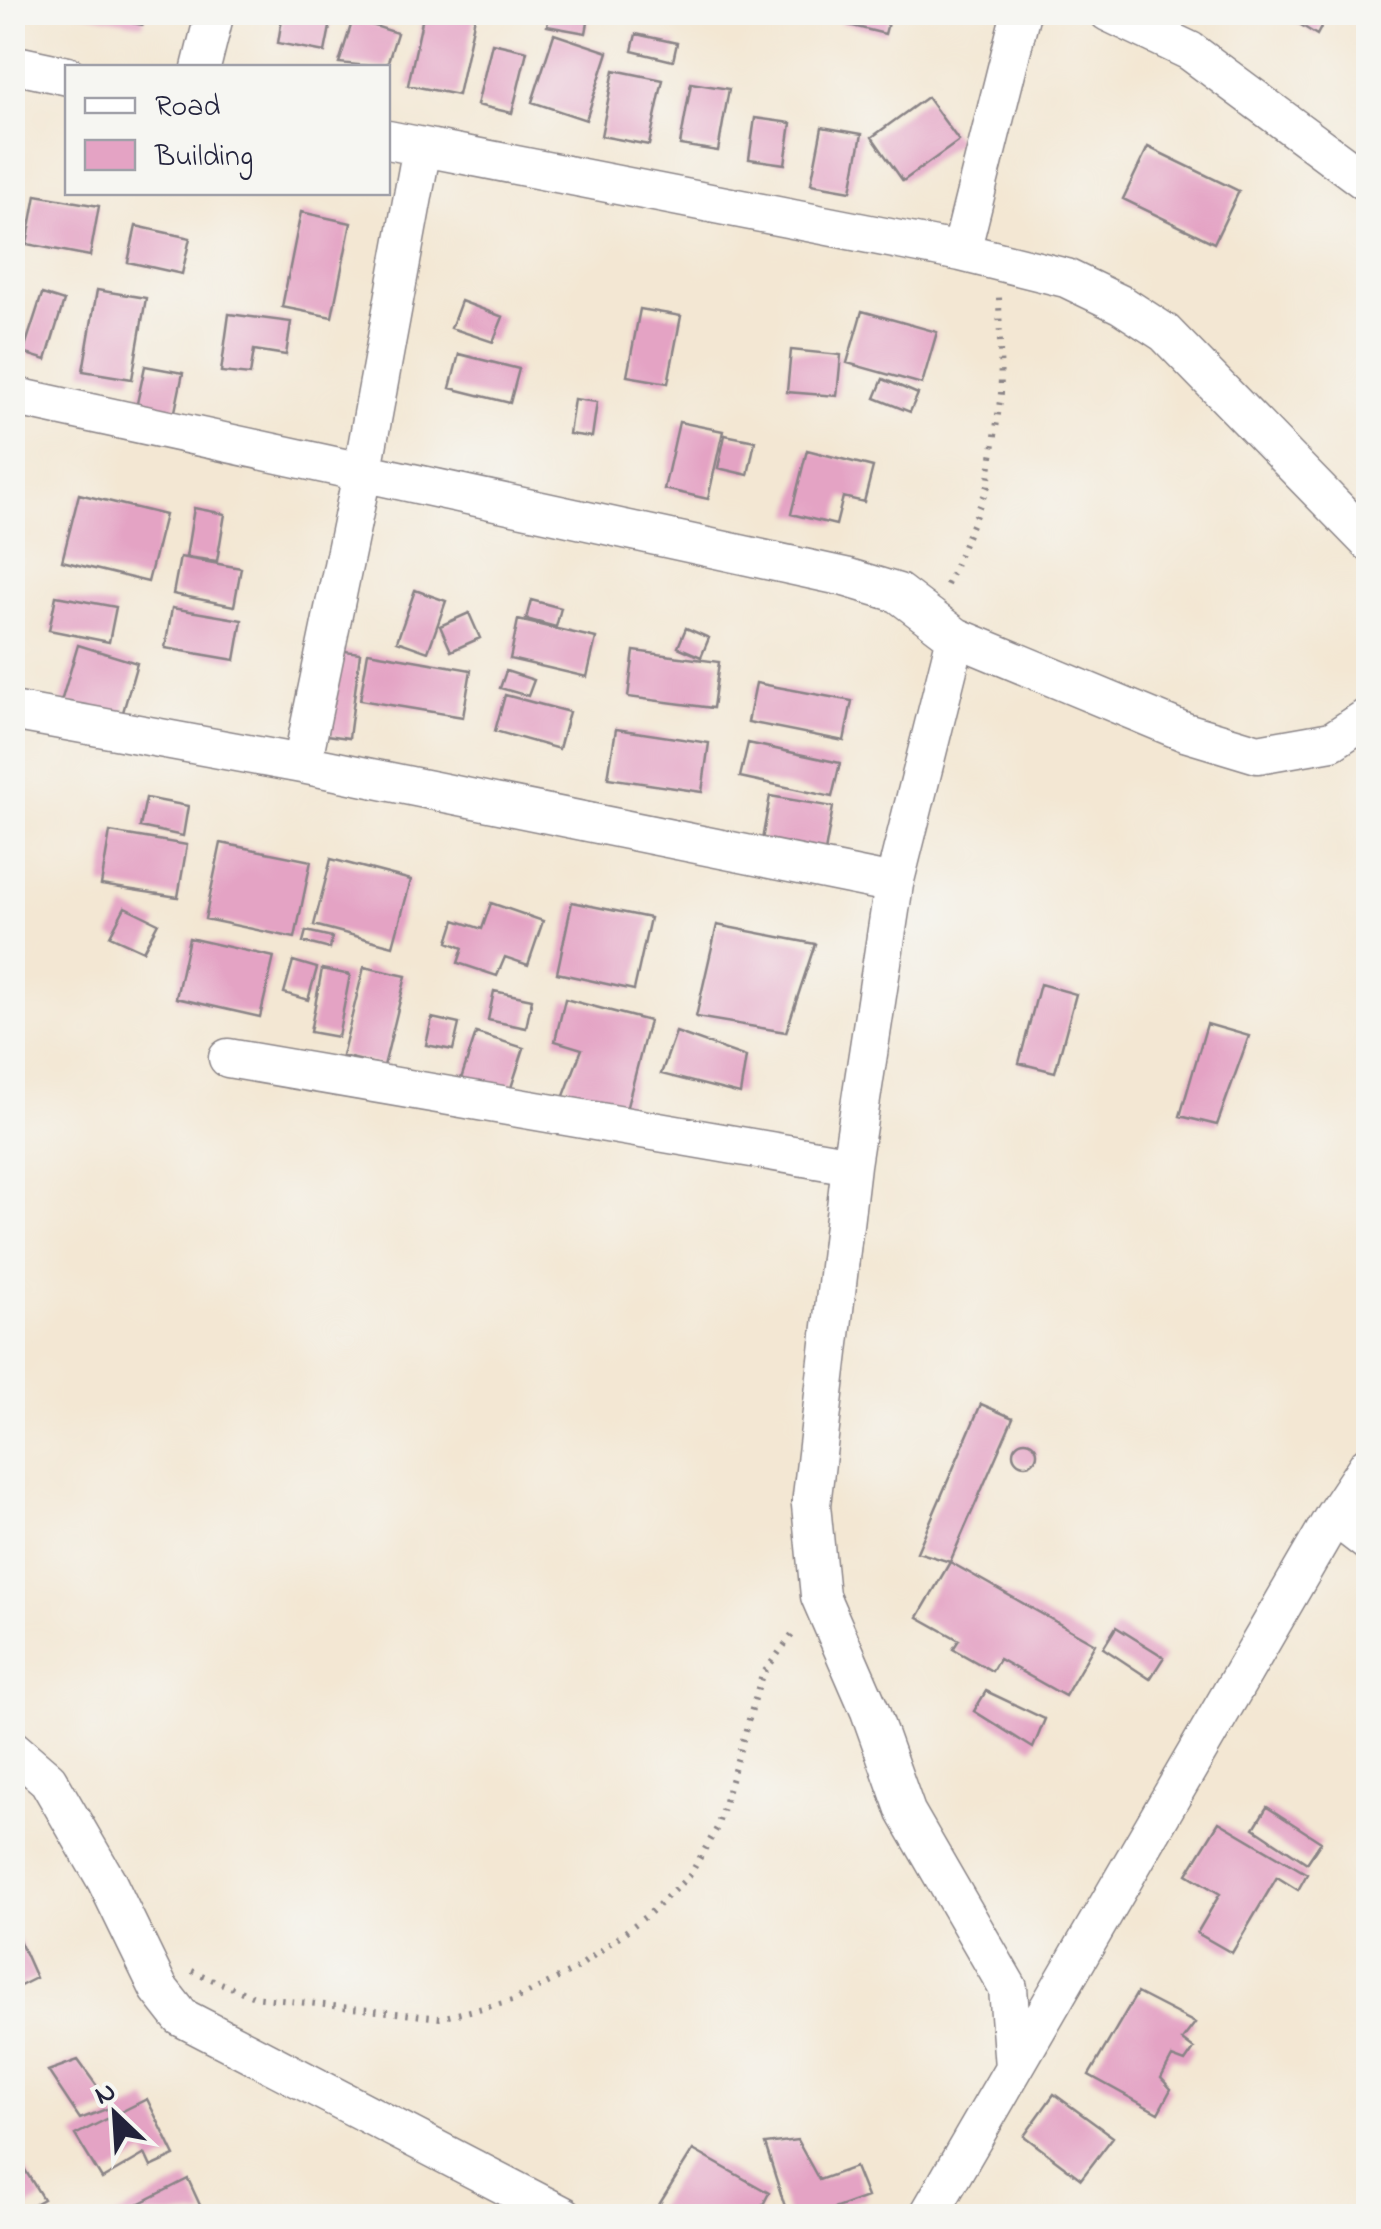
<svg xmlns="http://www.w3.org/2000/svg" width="1381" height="2229" viewBox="0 0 1381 2229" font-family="'Indie Flower',sans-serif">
	<rect width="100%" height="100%" fill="#f6f6f2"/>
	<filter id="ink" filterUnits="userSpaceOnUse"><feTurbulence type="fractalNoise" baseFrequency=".01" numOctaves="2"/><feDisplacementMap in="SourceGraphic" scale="20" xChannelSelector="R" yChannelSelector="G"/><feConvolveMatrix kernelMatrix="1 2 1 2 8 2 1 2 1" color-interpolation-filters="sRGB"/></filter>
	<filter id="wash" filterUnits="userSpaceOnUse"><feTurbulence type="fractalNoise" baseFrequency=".0048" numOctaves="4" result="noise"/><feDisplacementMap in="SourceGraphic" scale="40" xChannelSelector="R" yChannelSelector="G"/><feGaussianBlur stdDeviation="2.25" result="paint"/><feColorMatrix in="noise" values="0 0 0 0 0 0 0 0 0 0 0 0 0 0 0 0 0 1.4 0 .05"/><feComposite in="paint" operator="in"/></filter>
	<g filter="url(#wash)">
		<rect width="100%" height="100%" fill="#f3e7d3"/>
		<g id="blocks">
			<!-- building -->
			<path fill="#e4a3c4" d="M75 12H145L143 25Z
				M283 12H333L325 52 278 43Z
				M424 12H476L458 95 408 85Z
				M550 12H590L586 33 547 26Z
				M844 12H891L885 34 841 23Z
				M1280 12H1329L1317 35Z
				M353 19 397 33 386 68 339 63Z
				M554 34 608 52 586 120 532 102Z
				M636 34 677 43 673 61 632 51Z
				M492 43 527 51 512 113 477 105Z
				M614 70 663 80 649 145 601 136Z
				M691 83 729 89 718 151 680 145Z
				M927 97 959 141 903 181 872 137Z
				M755 118 791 123 785 164 749 159Z
				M822 127 862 134 851 191 811 184Z
				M1148 147 1239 191 1214 243 1123 199Z
				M36 195 99 206 90 256 27 244Z
				M301 212 351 223 332 317 282 307Z
				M136 226 190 238 182 274 128 262Z
				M97 290 146 298 132 379 83 371Z
				M42 294 64 301 46 360 23 353Z
				M461 301 503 317 493 342 451 328Z
				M640 309 681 316 668 383 627 376Z
				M862 311 937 332 922 384 847 363Z
				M229 314 291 322 286 355 254 350 250 375 221 372Z
				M791 350 841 355 837 396 787 392Z
				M459 354 519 369 510 403 450 388Z
				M145 366 183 373 174 416 136 408Z
				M883 379 918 394 910 412 875 398Z
				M574 399 597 402 592 437 569 434Z
				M679 422 723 431 708 499 664 489Z
				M725 435 755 441 748 475 718 468Z
				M807 450 873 467 864 502 843 497 836 525 791 514Z
				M79 494 165 515 148 582 62 561Z
				M194 508 225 514 217 561 186 557Z
				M180 557 241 568 234 606 173 594Z
				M415 590 446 601 428 652 397 641Z
				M56 596 116 607 109 642 49 630Z
				M531 600 561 608 556 627 526 619Z
				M172 608 242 620 235 660 165 648Z
				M469 613 480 638 451 651 440 626Z
				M518 620 596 638 587 677 510 659Z
				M686 628 709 638 701 657 678 647Z
				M78 645 137 663 121 719 61 702Z
				M330 649 360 653 349 738 319 734Z
				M634 651 719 662 713 708 628 697Z
				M368 652 471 670 463 717 360 700Z
				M506 671 534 680 528 696 500 688Z
				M756 683 852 701 844 741 748 722Z
				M505 695 569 712 559 749 495 731Z
				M616 729 709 743 702 792 608 778Z
				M748 743 840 763 832 797 740 777Z
				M770 796 833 807 823 863 760 851Z
				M146 798 188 806 183 836 140 827Z
				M110 832 187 845 178 897 101 885Z
				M221 843 311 861 295 938 205 919Z
				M331 859 411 880 393 946 314 925Z
				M572 902 650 918 634 990 557 973Z
				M491 903 543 921 528 965 505 957 497 976 458 963 463 948 448 942 455 920 482 929Z
				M125 907 158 923 143 951 110 936Z
				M717 925 815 944 786 1032 696 1017Z
				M306 931 332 937 330 949 303 942Z
				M189 938 274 957 260 1017 176 998Z
				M293 961 317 968 308 1000 284 993Z
				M364 967 406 976 384 1066 342 1056Z
				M322 969 350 975 338 1037 310 1032Z
				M1040 984 1076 994 1055 1072 1019 1063Z
				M494 991 532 999 526 1028 488 1020Z
				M565 999 649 1021 625 1114 562 1101 582 1049 555 1041Z
				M432 1018 459 1024 453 1050 426 1045Z
				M1207 1024 1249 1036 1217 1125 1180 1116Z
				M676 1032 746 1057 740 1094 661 1074Z
				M476 1033 524 1048 509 1094 461 1079Z
				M981 1404 1013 1418 950 1562 917 1552Z
				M1013 1453a12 12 0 1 1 24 0a12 12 0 1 1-24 0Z
				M950 1562 1095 1644 1065 1696 999 1659 992 1671 953 1649 959 1640 918 1617Z
				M1116 1627 1164 1657 1150 1679 1103 1648Z
				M986 1691 1045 1719 1033 1748 974 1711Z
				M1267 1807 1321 1842 1307 1863 1254 1828Z
				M1219 1822 1307 1874 1298 1890 1277 1877 1232 1953 1197 1933 1220 1894 1187 1874Z
				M12 1924 36 1978 12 1990Z
				M1137 1993 1195 2023 1182 2040 1194 2049 1185 2062 1172 2057 1161 2078 1171 2089 1158 2113 1089 2075Z
				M78 2060 112 2107 80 2119 48 2071Z
				M1054 2094 1113 2137 1081 2179 1024 2136Z
				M147 2099 175 2156 151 2167 145 2154 102 2179 75 2135Z
				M797 2140 819 2180 855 2167 867 2197 825 2212 826 2216H788L765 2144Z
				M693 2150 769 2193 757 2216H652Z
				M22 2165 43 2199 14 2215 12 2170Z
				M188 2179 205 2216H115Z"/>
		</g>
	</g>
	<g filter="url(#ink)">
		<use href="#blocks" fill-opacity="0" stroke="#8a8487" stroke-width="2.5"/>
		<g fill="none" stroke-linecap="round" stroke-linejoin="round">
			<defs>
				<path id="minor" d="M1108 12 1190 51 1368 183
					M12 64 68 76
					M201 68 215 12
					M388 140 961 252 1066 278 1122 305 1165 333 1368 541
					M961 252 1021 12
					M12 396 845 577 898 593 956 637 1185 732 1258 754 1332 741 1368 717
					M956 637 894 884 851 1165 811 1505 820 1596 870 1711 906 1812 1008 1988 1014 2067
					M12 711 302 764 894 884
					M302 764 363 469 422 147
					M228 1058 851 1165
					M1334 1516 1368 1542
					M12 1749 48 1780 106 1880 159 1989 181 2017 564 2216
					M928 2216 1334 1516 1368 1465"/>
			</defs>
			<!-- minor casing -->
			<use href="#minor" stroke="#8a8487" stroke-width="41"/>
			<!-- path -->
			<path stroke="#8a8487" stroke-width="6" stroke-dasharray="2.5 8" stroke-linecap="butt" d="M947 585 988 486 1001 393 999 297
				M192 1971 254 1997 440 2018 512 2001 576 1969 650 1913 690 1875 717 1828 762 1675 795 1631"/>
			<!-- minor -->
			<use href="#minor" stroke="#fff" stroke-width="38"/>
		</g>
	</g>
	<!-- margin -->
	<rect width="1381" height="2229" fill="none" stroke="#f6f6f2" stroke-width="50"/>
	<!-- legend -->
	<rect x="65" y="65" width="325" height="130" fill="#f6f6f2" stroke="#a1a1a9" stroke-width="2.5"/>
	<rect x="85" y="98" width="50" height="15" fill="#ffffff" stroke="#a1a1a9" stroke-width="2.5"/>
	<text x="155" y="115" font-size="30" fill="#22223b">Road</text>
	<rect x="85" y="140" width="50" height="30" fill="#e4a3c4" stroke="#a1a1a9" stroke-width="2.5"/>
	<text x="155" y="165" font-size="30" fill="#22223b">Building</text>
	<!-- north arrow -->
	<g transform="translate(115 2114) rotate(335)" stroke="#f6f6f2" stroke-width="8" paint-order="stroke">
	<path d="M0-8L18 38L0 25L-18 38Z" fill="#22223b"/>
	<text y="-15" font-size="28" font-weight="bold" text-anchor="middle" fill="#22223b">N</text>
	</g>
</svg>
